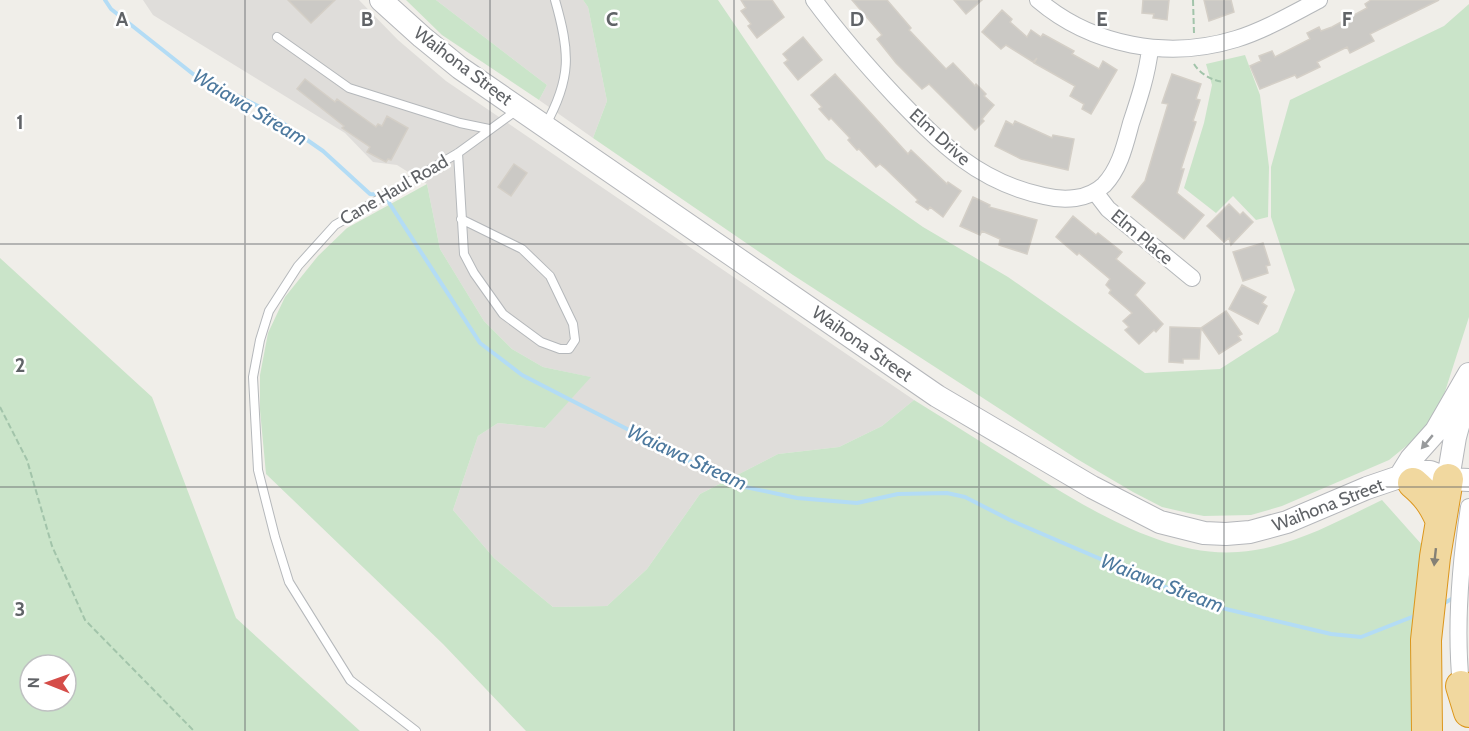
<svg xmlns="http://www.w3.org/2000/svg" width="1469" height="731" viewBox="0 0 1469 731" font-family="Cabin,sans-serif">
	<rect width="100%" height="100%" fill="#f0eee9"/>
	<!-- industrial -->
	<path fill="#dfddda" d="M143 0H359L398 40 446 81 914 400 882 426 839 447 778 454 700 494 647 569 607 606 553 607 494 558 453 510 478 436 498 423 545 428 590 377 543 367 512 349 484 321 440 249 427 184 397 165 373 162 345 133 153 15Z
		M436 0H583L588 7 607 101 593 138 539 100 547 85Z"/>
	<!-- green -->
	<path fill="#cae4c9" fill-rule="evenodd" d="M406 0H436L547 85 539 100 442 35Z
		M583 0H718L826 159 923 227 1008 277 1145 373 1220 369 1278 332 1295 290 1271 217V167L1290 100 1444 26 1469 4V317L1442 401 1430 421 1410 443 1389 460 1282 506 1251 515 1204 516 1188 513 1162 507 1133 492 1077 459 793 275 593 138 607 101 588 7Z
		M1245 55 1260 95 1269 167 1268 217 1256 220 1233 196 1216 213 1184 188 1204 123 1212 85 1206 64Z
		M427 184 440 249 484 321 512 349 543 367 591 377 545 428 498 423 478 436 453 510 494 558 553 607 607 606 647 569 700 494 778 454 839 447 882 426 914 400C949 422 983 443 1018 465 1079 503 1163 558 1238 552 1291 548 1336 522 1382 500L1423 546 1414 731H526L443 644 266 474 260 410V375L268 333 285 297 318 256 347 228Z
		M0 258 152 397 236 618 360 731H0ZM30 665H66V701H30Z"/>
	<g fill="none" stroke-linecap="round" stroke-linejoin="round">
		<!-- stream -->
		<path stroke="#b3dcf5" stroke-width="4" d="M105 0 111 9 193 74 258 106 323 151 370 194 384 195 480 343 522 375 736 485 797 498 857 503 898 494 947 493 965 497 1010 520 1205 604 1331 634 1361 637 1417 615
			M1441 605 1455 597"/>
	</g>
	<!-- building -->
	<path fill="#cbc9c5" stroke="#d4cfc7" stroke-width="1.5" d="M288 0H335L311 23Z
		M741 0H772L784 17 757 38 748 26 751 24 741 11 746 8Z
		M852 0H887L911 28 909 30 946 69 953 63 975 86 976 84 986 94 984 96 994 105 982 119 984 121 975 130 929 84 922 89 896 63 877 39 882 35Z
		M954 0H982L966 14Z
		M1143 0H1169L1167 20 1153 18 1154 14 1142 13Z
		M1204 0H1231L1234 12 1209 21Z
		M1371 0H1439L1370 34 1374 41 1350 53 1347 47 1317 62 1320 67 1297 78 1295 75 1260 89 1250 66 1261 61 1259 56 1272 51 1275 57 1310 39 1307 33 1319 27 1321 31 1332 27 1367 8 1365 4Z
		M1002 10 1012 19 1010 22 1027 37 1031 30 1041 37 1043 34 1074 51 1072 54 1099 69 1103 61 1117 70 1091 114 1082 109 1084 104 1070 96 1075 86 1034 63 1037 58 1033 62 1006 45 1001 49 982 32Z
		M803 37 822 60 798 80 784 63 788 60 783 54Z
		M835 74 908 154 911 150 947 184 948 182 961 191 943 217 930 207 928 210 916 202 918 200 886 169 880 164 876 167 859 149 857 150 848 140 850 138 831 118 829 120 819 109 822 107 811 95Z
		M1172 74 1201 84 1196 99 1200 100 1193 121 1196 122 1181 169H1184L1177 193 1204 215 1184 239 1132 197 1145 181 1168 104 1162 103Z
		M305 79 335 102 337 99 376 127 378 124 382 126 387 116 408 128 391 160 388 159 386 162 367 152 370 147 342 128 344 126 297 89Z
		M1006 121 1013 125 1015 121 1052 138 1053 135 1074 139 1068 170 1021 159 995 146Z
		M514 164 527 173 511 196 498 187Z
		M973 197 990 205 989 207 1037 220 1027 254 999 245 1000 239 982 231 980 235 960 226Z
		M1229 204 1240 215 1243 212 1253 222 1231 245 1229 238 1224 242 1207 226Z
		M1073 216 1096 235 1098 233 1122 252 1116 259 1145 283 1135 295 1163 324 1156 332 1154 330 1139 344 1125 330 1129 327 1123 321 1132 313 1109 293 1111 290 1106 285 1110 279 1079 253 1077 255 1056 237Z
		M1263 243 1270 265 1266 266 1268 273 1243 281 1233 252Z
		M1242 285 1266 297 1262 303 1267 306 1258 324 1229 309Z
		M1226 311 1242 334 1238 336 1241 340 1219 354 1201 328Z
		M1170 327 1201 328 1199 359H1183V363L1169 362Z"/>
	<g fill="none" stroke-linecap="round" stroke-linejoin="round">
		<defs>
			<path id="lane" d="M277 37 349 88 460 123 489 129
				M545 126C572 78 570 52 555 0
				M458 153 464 254 474 273 503 314 541 342 560 349H569L575 340 573 324 550 276 522 249 461 219
				M416 731 350 680 289 582 275 537 258 470 253 377 260 340 269 311 298 266 335 225 458 153 517 110"/>
			<path id="street" d="M814 0C839 34 867 66 896 97 941 144 978 182 1044 196 1064 201 1088 200 1104 185 1120 168 1125 145 1131 123 1139 99 1147 75 1150 49
				M1038 0C1092 46 1168 60 1236 39 1265 30 1292 14 1319 0
				M1095 192 1108 209 1192 278
				M1461 686C1455 627 1460 566 1469 507"/>
			<path id="secondary" d="M381 0 422 37 460 68 937 396 1092 487 1160 522 1204 533 1226 534 1250 532 1287 522 1367 488 1414 472H1430L1448 479 1469 480
				M1401 475 1411 459 1436 431 1469 374
				M1448 479 1455 437 1466 397"/>
			<path id="highway" d="M1413 483C1426 494 1433 503 1440 519
				M1461 686 1469 712
				M1427 731 1426 640 1435 557 1448 479"/>
		</defs>
		<!-- lane casing -->
		<use href="#lane" stroke="#b5b8bb" stroke-width="10"/>
		<!-- street casing -->
		<use href="#street" stroke="#b5b8bb" stroke-width="18"/>
		<!-- secondary casing -->
		<use href="#secondary" stroke="#b5b7bb" stroke-width="24"/>
		<!-- highway casing -->
		<use href="#highway" stroke="#dc961c" stroke-width="32"/>
		<!-- path -->
		<path stroke="#a2c4aa" stroke-width="2" stroke-dasharray="6 3" stroke-linecap="butt" d="M1193 0 1194 33
			M1194 64C1200 74 1213 81 1224 82
			M0 407 27 460 52 546 85 620 194 731"/>
		<!-- lane -->
		<use href="#lane" stroke="#fff" stroke-width="8"/>
		<!-- street -->
		<use href="#street" stroke="#fff" stroke-width="16"/>
		<!-- secondary -->
		<use href="#secondary" stroke="#fff" stroke-width="22"/>
		<!-- highway -->
		<use href="#highway" stroke="#f1d89f" stroke-width="30"/>
	</g>
	<!-- one-way arrows -->
	<defs><path id="oneway-solid" d="M-6-.8H1V-3.2L6.5 0L1 3.2V.8H-6Z" transform="scale(1.5)"/></defs>
	<use fill="#989a9c" href="#oneway-solid" transform="translate(1427 442) rotate(130)"/>
	<use fill="#848075" href="#oneway-solid" transform="translate(1435 557) rotate(96)"/>
	<!-- grid -->
	<path fill="none" stroke="#606367" stroke-width="1.5" stroke-opacity="0.55" d="M245 0V731M490 0V731M734 0V731M979 0V731M1224 0V731M0 244H1469M0 487H1469"/>
	<g text-anchor="middle" stroke-width="5" stroke-linejoin="round" paint-order="stroke">
		<!-- street labels -->
		<g font-size="18" fill="#606367" stroke="#fff">
			<text transform="translate(463 66) rotate(37)" y="6">Waihona Street</text>
			<text transform="translate(940 137) rotate(42)" y="6">Elm Drive</text>
			<text transform="translate(394 190) rotate(-30)" y="6">Cane Haul Road</text>
			<text transform="translate(1142 237) rotate(40)" y="6">Elm Place</text>
			<text transform="translate(862 344) rotate(35)" y="6">Waihona Street</text>
			<text transform="translate(1328 505) rotate(-21)" y="6">Waihona Street</text>
		</g>
		<!-- water labels -->
		<g font-size="20" font-style="italic" fill="#4d799e" stroke="#fff">
			<text transform="translate(250 107) rotate(31)" y="7">Waiawa Stream</text>
			<text transform="translate(687 457) rotate(25)" y="7">Waiawa Stream</text>
			<text transform="translate(1162 583) rotate(21)" y="7">Waiawa Stream</text>
		</g>
	</g>
	<g font-size="20" text-anchor="middle" font-weight="bold" fill="#606367" stroke="#fff" stroke-width="5" stroke-linejoin="round" paint-order="stroke">
		<text x="122" y="26">A</text>
		<text x="367" y="26">B</text>
		<text x="612" y="26">C</text>
		<text x="857" y="26">D</text>
		<text x="1102" y="26">E</text>
		<text x="1347" y="26">F</text>
		<text x="20" y="129">1</text>
		<text x="20" y="372">2</text>
		<text x="20" y="616">3</text>
	</g>
	<!-- north arrow -->
	<g transform="translate(48 683) rotate(271)"><circle r="28" fill="#ffffff" stroke="#bfc1c2" stroke-width="1.5"/>
	<path d="M0-4.5L10 22L0 15L-10 22Z" fill="#d54d49"/>
	<text y="-9" font-size="16" font-weight="bold" text-anchor="middle" fill="#606367">N</text>
	</g>
</svg>
